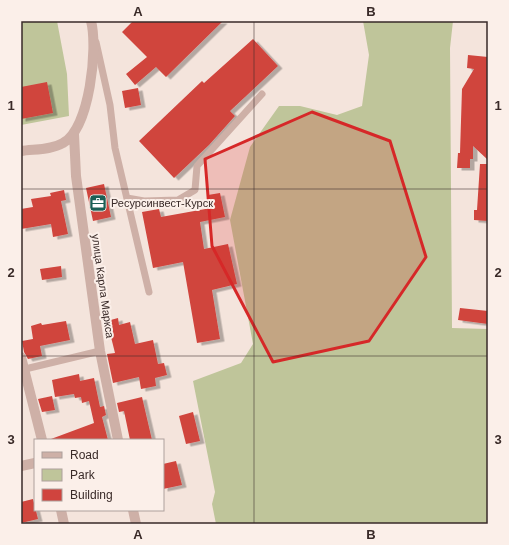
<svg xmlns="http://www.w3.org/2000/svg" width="509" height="545" viewBox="0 0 509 545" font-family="Helvetica,sans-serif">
	<defs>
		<filter id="shadow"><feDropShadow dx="4.5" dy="2.5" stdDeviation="0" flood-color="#0004"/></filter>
	</defs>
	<rect width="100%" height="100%" fill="#f4e4dc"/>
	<!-- green -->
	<path fill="#bfc59a" d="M21 21H57L67 74 69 116 21 125Z
		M363 21H453L450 48 452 328 488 329V524H216L212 504 215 492 193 381 241 363 253 344 230 220 250 147 279 106H300L337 115 362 106 369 55Z"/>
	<!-- building -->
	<path fill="#d0443e" filter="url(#shadow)" d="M133 21H223L166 77 156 67 135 85 126 74 147 57 122 32Z
		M253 39 278 66 230 111 235 116 209 145 174 178 139 141 202 81 204 83Z
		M468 55 488 57V160L473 146V159H470V168H457L458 153H460L462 89 474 69 467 68Z
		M47 82 53 113 21 119V87Z
		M138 88 141 105 125 108 122 91Z
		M480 164H488V221L474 220V210H477Z
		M104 184 111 217 93 221 86 188Z
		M64 190 66 200 61 201 68 234 53 237 51 224 21 229V209L33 207 31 199 51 196 50 193Z
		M220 193 225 217 200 222 204 249 228 244 237 284 212 290 220 339 197 343 183 262 153 268 142 212 159 209 161 217 211 208 208 195Z
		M61 266 62 277 42 280 40 269Z
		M460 308 488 311V324L458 320Z
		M118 318 119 325 130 322 135 344 153 340 158 364 164 363 167 375 155 378 156 386 141 389 139 377 113 383 107 354 115 353 107 321Z
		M66 321 70 340 40 346 42 356 28 359 24 352 22 341 33 339 31 326 41 323 42 325Z
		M79 374 80 381 94 378 100 407 104 406 106 415 102 417 108 440H51V439L94 423 89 401 82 403 81 397 75 398 74 394 55 397 52 380Z
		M52 396 55 410 42 412 38 399Z
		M142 397 152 440H130L124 411 119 412 117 403Z
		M193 412 200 441 186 444 179 416Z
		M176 461 182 485 163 489V464Z
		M33 499 38 519 21 523V502Z"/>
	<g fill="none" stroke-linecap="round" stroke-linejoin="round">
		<!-- lane -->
		<path stroke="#ceb0a7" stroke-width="7" d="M96 42 110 105 115 148 149 292
			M127 198 144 201 178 200 195 190 197 166 262 94
			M21 370 100 351"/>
		<!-- street -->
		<path stroke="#ceb0a7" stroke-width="10" d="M74 134 76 176 100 351 118 440
			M21 151C35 149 51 150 63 143 90 129 98 47 91 21
			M21 357 42 440
			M21 466 35 463
			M61 510 64 524
			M133 510 136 524"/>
	</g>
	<!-- marked area -->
	<path fill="#d62828" fill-opacity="0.2" stroke="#d62828" stroke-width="3" stroke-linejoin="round" d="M312 112 390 141 426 257 369 341 273 362 212 246 205 159Z"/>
	<!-- grid -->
	<path fill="none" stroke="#392a28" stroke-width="1" stroke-opacity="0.55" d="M254 21V524M21 189H488M21 356H488"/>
	<!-- icons -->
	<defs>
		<symbol id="office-square" viewBox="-11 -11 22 22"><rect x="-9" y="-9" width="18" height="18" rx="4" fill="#1a5f55" stroke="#fbefe9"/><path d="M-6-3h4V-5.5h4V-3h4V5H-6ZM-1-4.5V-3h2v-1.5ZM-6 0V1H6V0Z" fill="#fff"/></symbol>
	</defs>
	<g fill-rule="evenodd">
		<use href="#office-square" x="88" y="193" width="20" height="20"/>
	</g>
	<g text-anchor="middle" stroke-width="4" stroke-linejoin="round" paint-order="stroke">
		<!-- poi labels -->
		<g font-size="11" fill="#392a28" stroke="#fbefe9" text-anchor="start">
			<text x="111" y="207">Ресурсинвест-Курск</text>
		</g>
		<!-- street labels -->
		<g font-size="11" fill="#392a28" stroke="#fbefe9">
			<text transform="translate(103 286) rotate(82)" y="4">улица Карла Маркса</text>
		</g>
	</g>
	<!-- border -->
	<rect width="509" height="545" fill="none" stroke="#fbefe9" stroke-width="44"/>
	<!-- legend -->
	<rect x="34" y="439" width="130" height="72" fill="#fbefe9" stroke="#ada09c"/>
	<rect x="42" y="452" width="20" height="6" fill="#ceb0a7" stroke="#ada09c"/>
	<text x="70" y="459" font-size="12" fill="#392a28">Road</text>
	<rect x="42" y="469" width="20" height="12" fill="#bfc59a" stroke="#ada09c"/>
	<text x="70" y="479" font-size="12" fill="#392a28">Park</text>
	<rect x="42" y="489" width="20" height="12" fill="#d0443e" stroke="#ada09c"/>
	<text x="70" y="499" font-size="12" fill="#392a28">Building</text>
	<rect x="22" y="22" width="465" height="501" fill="none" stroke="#392a28" stroke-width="1.5"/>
	<g font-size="13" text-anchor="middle" font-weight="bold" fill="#392a28">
		<text x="138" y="16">A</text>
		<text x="371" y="16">B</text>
		<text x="11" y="110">1</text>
		<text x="498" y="110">1</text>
		<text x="11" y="277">2</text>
		<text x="498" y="277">2</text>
		<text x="11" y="444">3</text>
		<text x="498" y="444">3</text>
		<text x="138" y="539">A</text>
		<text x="371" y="539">B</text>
	</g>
</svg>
